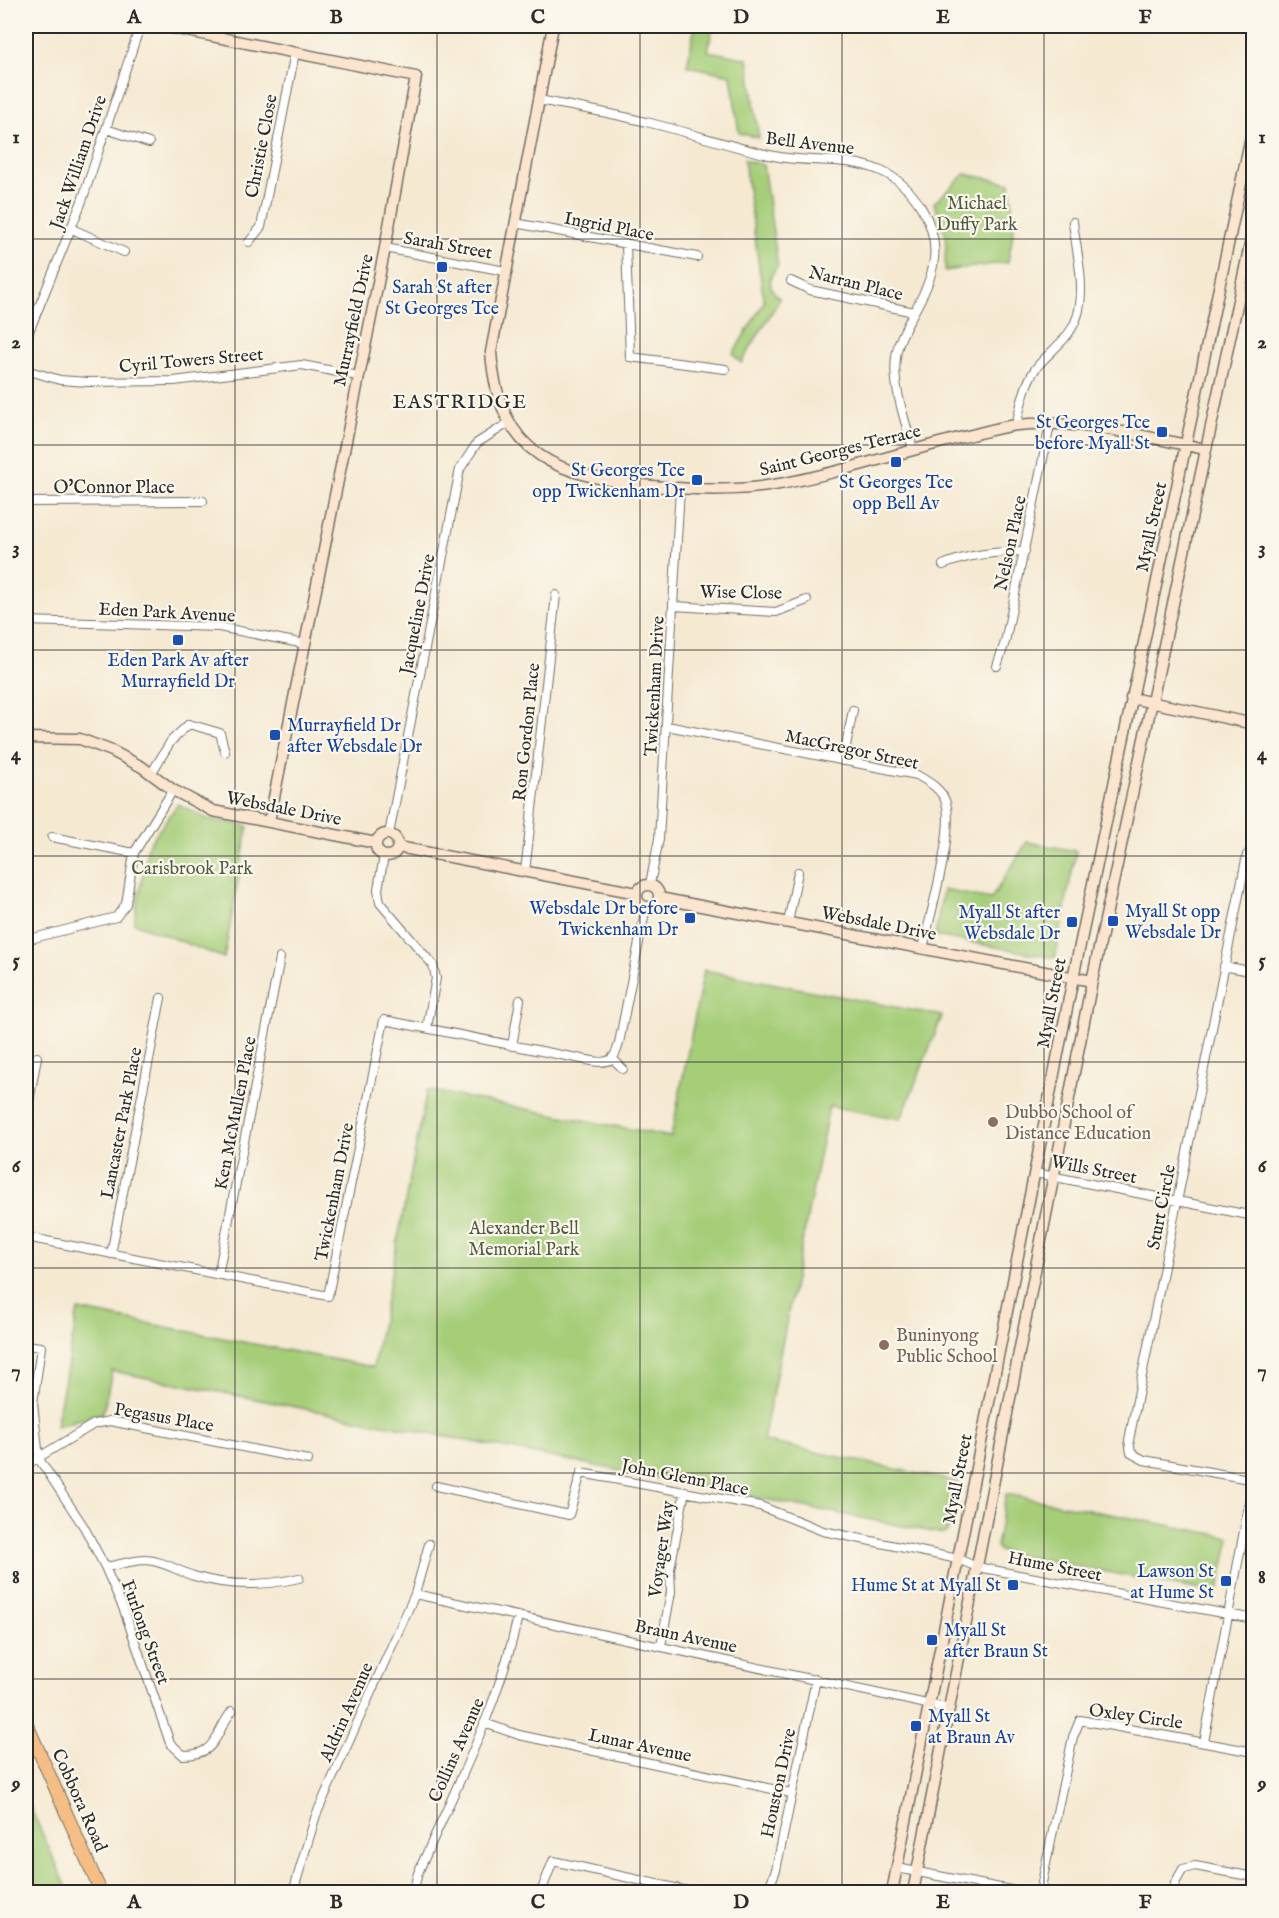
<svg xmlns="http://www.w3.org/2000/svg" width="1279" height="1918" viewBox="0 0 1279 1918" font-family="'IM FELL English',serif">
	<rect width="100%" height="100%" fill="#fbf7ec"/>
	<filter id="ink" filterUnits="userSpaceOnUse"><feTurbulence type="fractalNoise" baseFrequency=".0167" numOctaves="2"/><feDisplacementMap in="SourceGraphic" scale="12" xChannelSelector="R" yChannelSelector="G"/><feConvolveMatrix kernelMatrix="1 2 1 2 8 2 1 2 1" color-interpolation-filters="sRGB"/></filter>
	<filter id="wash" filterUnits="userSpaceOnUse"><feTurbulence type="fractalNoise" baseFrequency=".008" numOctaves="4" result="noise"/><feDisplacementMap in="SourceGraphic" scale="24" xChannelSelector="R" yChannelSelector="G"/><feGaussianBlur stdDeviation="1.35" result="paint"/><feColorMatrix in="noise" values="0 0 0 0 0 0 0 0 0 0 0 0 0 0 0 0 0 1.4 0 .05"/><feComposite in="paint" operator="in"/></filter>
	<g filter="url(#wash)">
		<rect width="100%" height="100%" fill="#f5e9d2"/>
		<!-- green -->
		<path fill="#a6ce79" stroke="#687c52" stroke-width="1.5" d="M695 26H713L708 51 748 59 759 138 739 133 731 75 687 66Z
			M744 160 763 165 778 266C767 277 768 289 780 299L741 363 733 354 764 302Z
			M965 174 1010 183 1014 227 1008 262 945 271 946 236 934 203Z
			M178 804 207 819 248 826 224 958 134 923 148 845Z
			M1027 842 1076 851 1055 958 935 936 943 890 991 899Z
			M704 970 942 1016 901 1119 829 1106 763 1441 958 1482 948 1531 943 1534 112 1371 103 1413 56 1426 78 1310 373 1367 427 1090 671 1137Z
			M1006 1494 1230 1537 1219 1589 1215 1593 999 1551 996 1546Z
			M26 1798 69 1892H26Z"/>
	</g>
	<g filter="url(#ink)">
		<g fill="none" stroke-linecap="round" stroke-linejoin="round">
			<defs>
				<path id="street" d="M539 100C575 107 611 113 646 122 689 132 731 147 774 156 811 164 844 155 881 171 913 185 938 224 934 259 931 288 912 312 901 338 886 373 904 415 913 449
					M106 129 149 143
					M515 223 697 257
					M72 229 124 252
					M249 242 261 227 295 52
					M626 245 630 357 725 369
					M385 248 505 271
					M791 281 810 290 914 312
					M26 339 82 201 140 26
					M26 370 60 380 88 382 174 381 302 365 358 376
					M1016 425C1021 406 1024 385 1036 368 1052 348 1073 338 1079 310 1085 283 1076 249 1073 222
					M26 502 203 501
					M943 565C969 554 996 552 1025 551
					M673 606 776 612 807 600
					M26 621 219 627 305 644
					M997 666 1005 642 1050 425
					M667 726 917 775C929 782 942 789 946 803 955 830 929 918 923 949
					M843 761 853 710
					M151 774 171 741 189 724 220 733 225 752
					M389 834 460 469 477 443 510 422
					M52 837 134 853
					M1254 847 1247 855 1129 1440 1131 1453 1144 1460 1254 1480
					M384 856 378 889 380 903 433 965 436 978 427 1028
					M525 872 556 595
					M650 884 659 839 680 489
					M788 923 798 872
					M26 940 116 917 126 904 134 853 173 790
					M1224 966 1254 972
					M512 1046 520 1000
					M613 1059 623 1069
					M26 1118 37 1057
					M1035 1173 1254 1216
					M26 1237 328 1296 384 1020 592 1061C609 1064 615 1060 619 1043L646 907
					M111 1254 161 998
					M218 1275 280 958
					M26 1345 41 1347 33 1403 39 1459 84 1527 105 1567 124 1610 170 1743 183 1755C218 1755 214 1734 232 1711
					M26 1465 94 1424 110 1421 308 1460
					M436 1486 569 1515 581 1473 760 1506 823 1531 958 1559 977 1567 1254 1619
					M105 1567C118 1565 133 1560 146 1560 164 1561 177 1571 194 1576 229 1587 264 1586 299 1578
					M415 1594 950 1709
					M661 1646 671 1592 670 1569 685 1491
					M484 1723 519 1735 791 1793
					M1204 1742 1254 1478
					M897 1868 1021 1892
					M293 1892 316 1815 415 1594 429 1544
					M413 1892 418 1873C455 1789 499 1706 518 1616
					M541 1892 553 1861 693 1892
					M767 1892 776 1870 816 1679
					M1040 1892 1073 1737 1080 1720 1254 1752
					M1173 1892 1175 1883 1183 1869 1195 1866 1254 1877"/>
				<path id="secondary" d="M162 26 416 77 385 248 269 822
					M553 26 491 352C499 458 558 476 652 486 692 490 733 492 774 485 838 474 900 452 963 437 981 433 999 427 1017 425 1080 419 1143 436 1205 449
					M1131 698 1254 724
					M26 738 80 739 112 751 142 767 173 790 213 811 376 843
					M376 845a11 11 0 1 1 22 0a11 11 0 1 1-22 0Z
					M398 847 637 893
					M637 896a11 11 0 1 1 22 0a11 11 0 1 1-22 0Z
					M659 898 1092 981
					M892 1892 1073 978 1254 122
					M913 1892 1092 981 1254 226"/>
				<path id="primary" d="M26 1722 101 1892"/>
			</defs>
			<!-- street casing -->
			<use href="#street" stroke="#726e65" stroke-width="10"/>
			<!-- secondary casing -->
			<use href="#secondary" stroke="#726e65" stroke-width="13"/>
			<!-- primary casing -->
			<use href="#primary" stroke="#726e65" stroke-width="14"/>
			<!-- street -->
			<use href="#street" stroke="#fff" stroke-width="8"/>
			<!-- secondary -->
			<use href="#secondary" stroke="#fbe5cf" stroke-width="10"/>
			<!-- primary -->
			<use href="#primary" stroke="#f6be87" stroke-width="12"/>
		</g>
	</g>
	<!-- grid -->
	<path fill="none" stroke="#2b2b2b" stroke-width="1.5" stroke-opacity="0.55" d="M235 26V1892M437 26V1892M640 26V1892M842 26V1892M1044 26V1892M26 239H1254M26 445H1254M26 650H1254M26 856H1254M26 1062H1254M26 1268H1254M26 1473H1254M26 1679H1254"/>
	<!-- markers -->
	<g fill="#1a4fb4" stroke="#fbf7ec" stroke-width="2">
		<rect x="436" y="261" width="12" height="12" rx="3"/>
		<rect x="1156" y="426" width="12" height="12" rx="3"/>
		<rect x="890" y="456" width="12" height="12" rx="3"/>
		<rect x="691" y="474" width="12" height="12" rx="3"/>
		<rect x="172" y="634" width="12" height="12" rx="3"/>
		<rect x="269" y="729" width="12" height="12" rx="3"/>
		<rect x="684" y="912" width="12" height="12" rx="3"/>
		<rect x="1107" y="915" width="12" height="12" rx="3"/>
		<rect x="1066" y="916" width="12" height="12" rx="3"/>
		<rect x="1220" y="1575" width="12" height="12" rx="3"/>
		<rect x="1007" y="1579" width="12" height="12" rx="3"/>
		<rect x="926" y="1634" width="12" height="12" rx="3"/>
		<rect x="910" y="1720" width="12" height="12" rx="3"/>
	</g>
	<g fill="#8d6e63" stroke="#fbf7ec" stroke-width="2">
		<circle cx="993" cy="1122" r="6"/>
		<circle cx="884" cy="1345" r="6"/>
	</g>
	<g text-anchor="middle" stroke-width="4.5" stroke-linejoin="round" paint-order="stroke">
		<!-- street labels -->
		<g font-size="18" fill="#2b2b2b" stroke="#fbf7ec">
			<text transform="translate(810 143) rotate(7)" y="6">Bell Avenue</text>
			<text transform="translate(261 146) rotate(-79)" y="6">Christie Close</text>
			<text transform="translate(78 162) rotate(-71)" y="6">Jack William Drive</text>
			<text transform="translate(609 226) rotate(11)" y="6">Ingrid Place</text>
			<text transform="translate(448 245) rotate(10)" y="6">Sarah Street</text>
			<text transform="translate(856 283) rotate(14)" y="6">Narran Place</text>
			<text transform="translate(353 320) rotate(-78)" y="6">Murrayfield Drive</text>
			<text transform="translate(191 360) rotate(-5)" y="6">Cyril Towers Street</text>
			<text transform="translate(840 450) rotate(-14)" y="6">Saint Georges Terrace</text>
			<text x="114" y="493">O'Connor Place</text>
			<text transform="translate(1151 527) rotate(-78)" y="6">Myall Street</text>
			<text transform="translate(1010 543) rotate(-78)" y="6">Nelson Place</text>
			<text transform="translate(741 592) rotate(1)" y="6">Wise Close</text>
			<text transform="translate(167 612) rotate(3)" y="6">Eden Park Avenue</text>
			<text transform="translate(417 614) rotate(-79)" y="6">Jacqueline Drive</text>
			<text transform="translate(654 686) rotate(-87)" y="6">Twickenham Drive</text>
			<text transform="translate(526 732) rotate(-84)" y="6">Ron Gordon Place</text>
			<text transform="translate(852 749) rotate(12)" y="6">MacGregor Street</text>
			<text transform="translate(284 808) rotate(11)" y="6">Websdale Drive</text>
			<text transform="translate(879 923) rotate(11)" y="6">Websdale Drive</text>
			<text transform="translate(1051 1003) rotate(-79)" y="6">Myall Street</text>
			<text transform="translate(235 1113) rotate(-79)" y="6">Ken McMullen Place</text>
			<text transform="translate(121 1123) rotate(-79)" y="6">Lancaster Park Place</text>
			<text transform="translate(1094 1169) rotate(11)" y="6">Wills Street</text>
			<text transform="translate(334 1192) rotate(-79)" y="6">Twickenham Drive</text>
			<text transform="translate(1161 1207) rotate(-79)" y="6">Sturt Circle</text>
			<text transform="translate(164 1417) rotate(10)" y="6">Pegasus Place</text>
			<text transform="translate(685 1477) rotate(11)" y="6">John Glenn Place</text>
			<text transform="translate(957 1479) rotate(-79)" y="6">Myall Street</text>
			<text transform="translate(661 1549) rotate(-82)" y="6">Voyager Way</text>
			<text transform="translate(1055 1566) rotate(11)" y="6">Hume Street</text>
			<text transform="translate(146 1632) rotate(70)" y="6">Furlong Street</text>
			<text transform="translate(686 1636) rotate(12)" y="6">Braun Avenue</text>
			<text transform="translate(346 1712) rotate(-66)" y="6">Aldrin Avenue</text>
			<text transform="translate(1136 1716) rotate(8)" y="6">Oxley Circle</text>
			<text transform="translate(640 1745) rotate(12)" y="6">Lunar Avenue</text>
			<text transform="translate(456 1750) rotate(-66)" y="6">Collins Avenue</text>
			<text transform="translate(778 1783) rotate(-78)" y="6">Houston Drive</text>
			<text transform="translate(80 1800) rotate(66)" y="6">Cobbora Road</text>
		</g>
		<!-- park labels -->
		<g font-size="18" fill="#505c42" stroke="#fbf7ec">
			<text x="977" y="209">Michael<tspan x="977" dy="21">Duffy Park</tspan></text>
			<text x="192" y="874">Carisbrook Park</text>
			<text x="524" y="1234">Alexander Bell<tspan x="524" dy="21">Memorial Park</tspan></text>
		</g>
		<!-- transit labels -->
		<g font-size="18" fill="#164399" stroke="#fbf7ec" text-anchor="end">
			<text x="442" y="293" text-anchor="middle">Sarah St after<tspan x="442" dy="21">St Georges Tce</tspan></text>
			<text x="1150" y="428">St Georges Tce<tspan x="1150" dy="21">before Myall St</tspan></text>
			<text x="685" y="476">St Georges Tce<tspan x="685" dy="21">opp Twickenham Dr</tspan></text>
			<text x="896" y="488" text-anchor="middle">St Georges Tce<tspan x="896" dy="21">opp Bell Av</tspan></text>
			<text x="178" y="666" text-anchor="middle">Eden Park Av after<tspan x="178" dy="21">Murrayfield Dr</tspan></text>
			<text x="287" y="731" text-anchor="start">Murrayfield Dr<tspan x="287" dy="21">after Websdale Dr</tspan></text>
			<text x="678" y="914">Websdale Dr before<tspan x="678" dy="21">Twickenham Dr</tspan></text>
			<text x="1125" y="917" text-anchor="start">Myall St opp<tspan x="1125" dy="21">Websdale Dr</tspan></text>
			<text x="1060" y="918">Myall St after<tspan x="1060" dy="21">Websdale Dr</tspan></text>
			<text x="1214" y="1577">Lawson St<tspan x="1214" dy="21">at Hume St</tspan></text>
			<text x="1001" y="1591">Hume St at Myall St</text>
			<text x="944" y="1636" text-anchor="start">Myall St<tspan x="944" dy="21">after Braun St</tspan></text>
			<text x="928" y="1722" text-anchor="start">Myall St<tspan x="928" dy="21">at Braun Av</tspan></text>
		</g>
		<!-- education labels -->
		<g font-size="18" fill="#785e54" stroke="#fbf7ec" text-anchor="start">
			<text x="1005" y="1118">Dubbo School of<tspan x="1005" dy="21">Distance Education</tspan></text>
			<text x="896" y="1341">Buninyong<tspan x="896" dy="21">Public School</tspan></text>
		</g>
		<!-- neighbourhood labels -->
		<g font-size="20" letter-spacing="1.5" fill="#2b2b2b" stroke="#fbf7ec">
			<text x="460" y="408">EASTRIDGE</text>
		</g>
	</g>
	<!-- margin -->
	<rect width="1279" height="1918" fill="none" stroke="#fbf7ec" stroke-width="66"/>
	<rect x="33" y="33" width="1213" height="1852" fill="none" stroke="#2b2b2b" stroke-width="2"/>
	<g font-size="20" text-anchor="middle" font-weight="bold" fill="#2b2b2b">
		<text x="134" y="23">A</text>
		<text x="336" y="23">B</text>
		<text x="538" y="23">C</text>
		<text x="741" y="23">D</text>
		<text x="943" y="23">E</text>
		<text x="1145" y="23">F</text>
		<text x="16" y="143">1</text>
		<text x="1262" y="143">1</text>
		<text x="16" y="348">2</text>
		<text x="1262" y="348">2</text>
		<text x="16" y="554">3</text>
		<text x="1262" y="554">3</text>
		<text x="16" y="760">4</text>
		<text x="1262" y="760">4</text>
		<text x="16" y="966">5</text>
		<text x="1262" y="966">5</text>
		<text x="16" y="1172">6</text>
		<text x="1262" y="1172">6</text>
		<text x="16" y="1377">7</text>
		<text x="1262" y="1377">7</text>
		<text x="16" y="1583">8</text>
		<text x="1262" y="1583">8</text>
		<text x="16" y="1789">9</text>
		<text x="1262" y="1789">9</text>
		<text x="134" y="1908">A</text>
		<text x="336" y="1908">B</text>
		<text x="538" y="1908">C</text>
		<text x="741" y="1908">D</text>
		<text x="943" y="1908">E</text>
		<text x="1145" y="1908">F</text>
	</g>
</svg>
